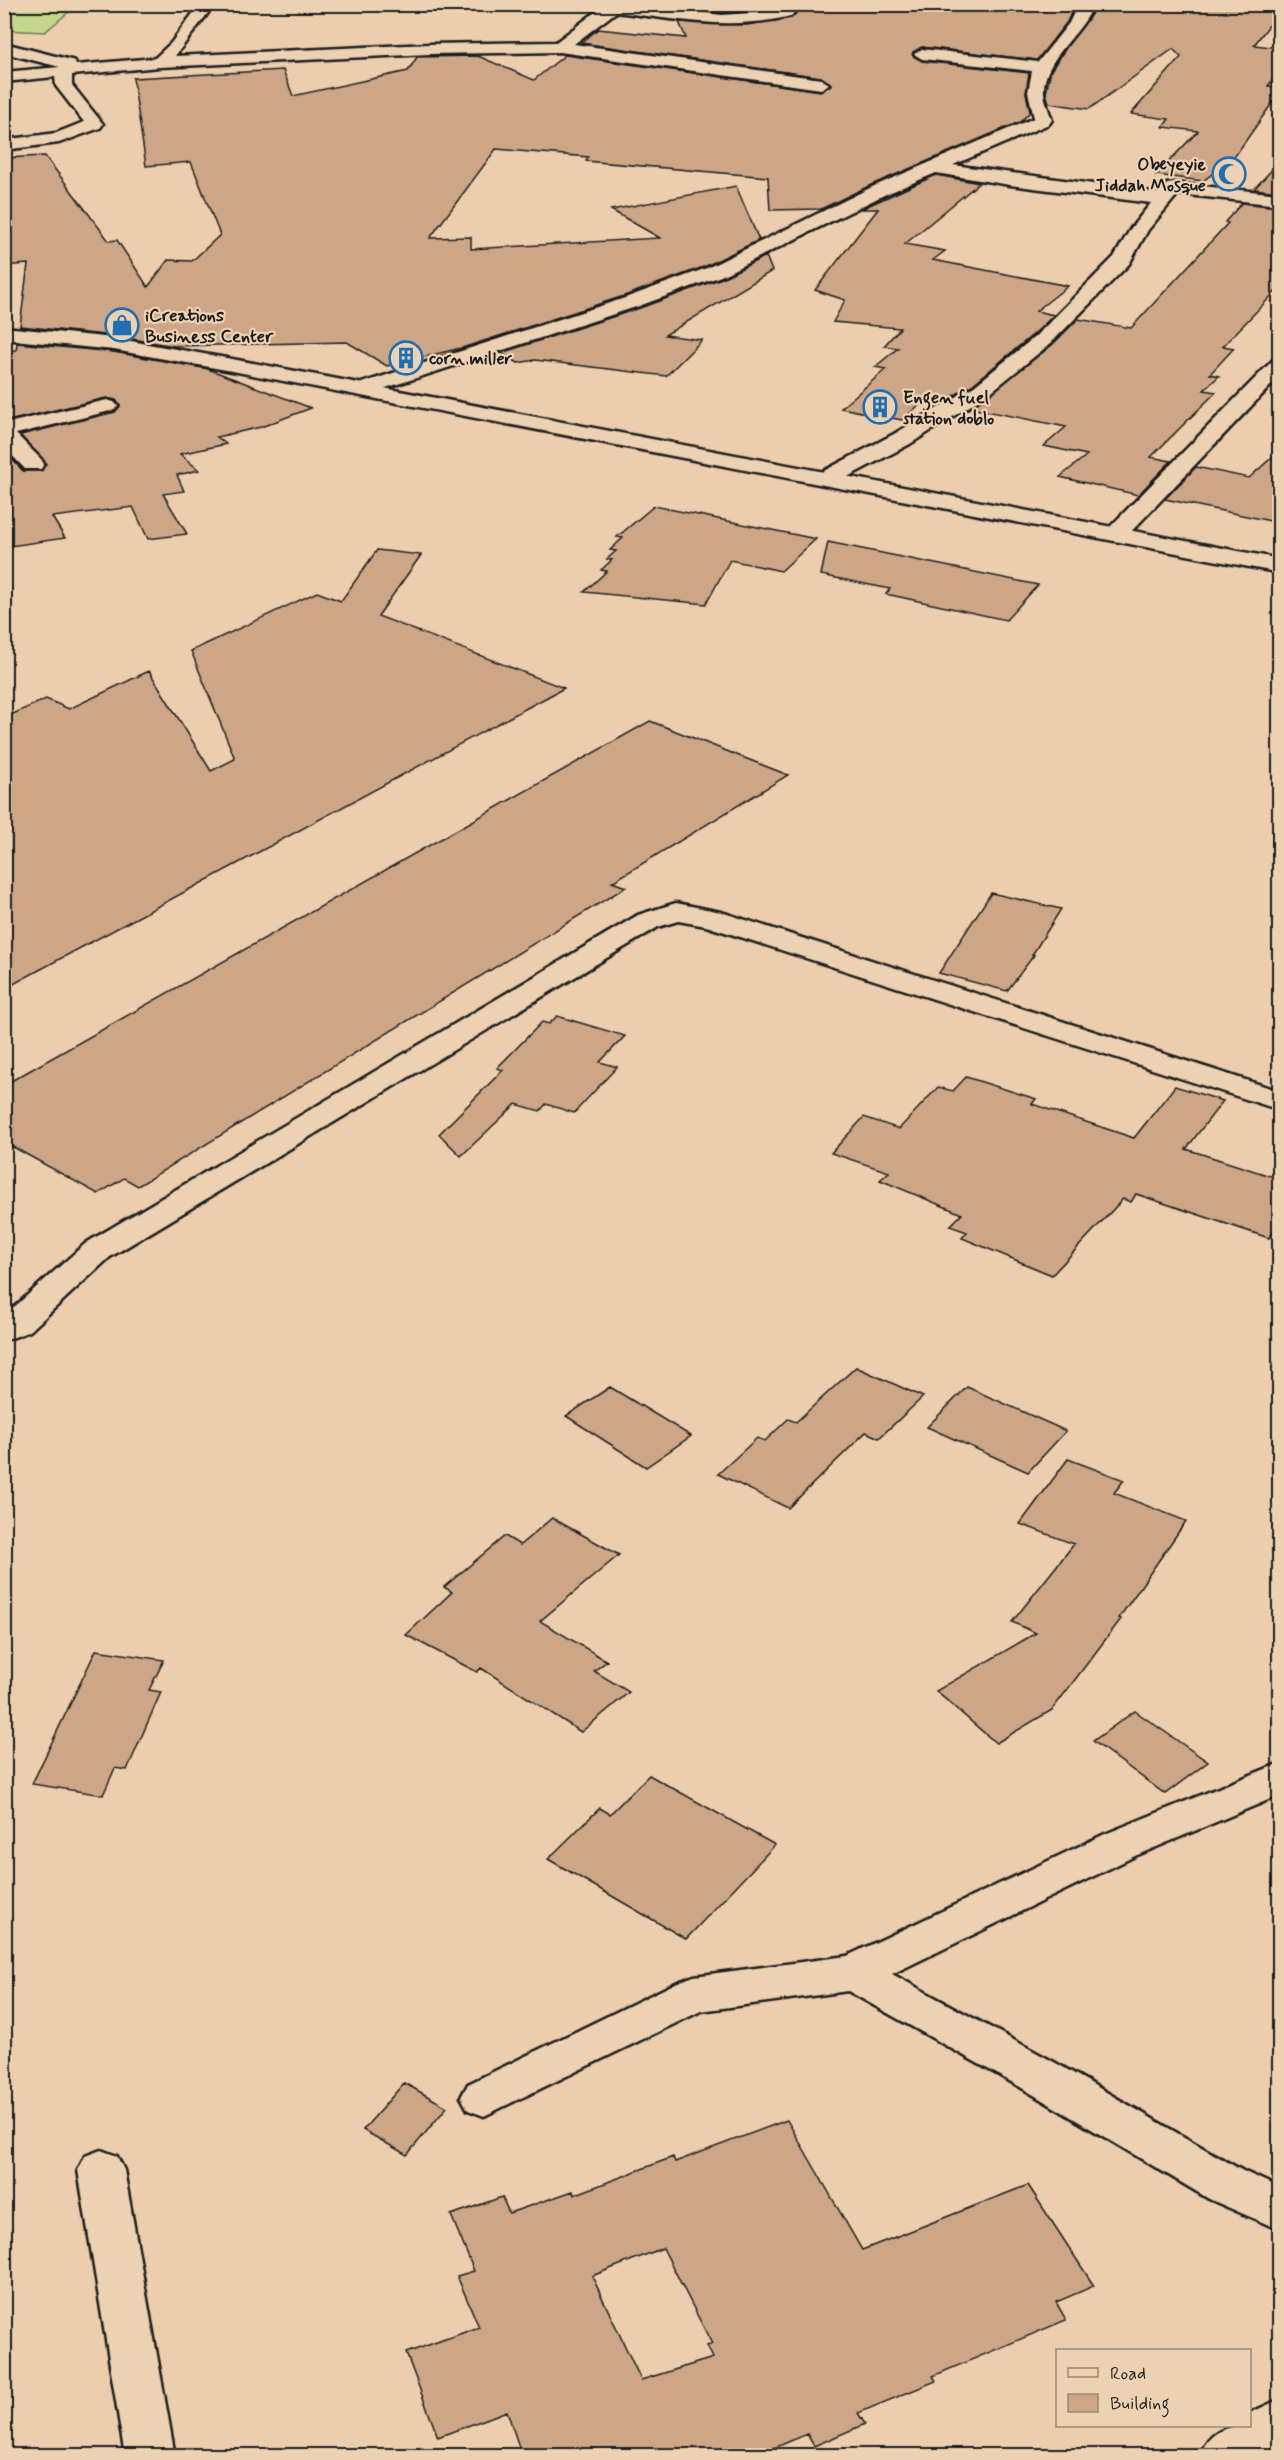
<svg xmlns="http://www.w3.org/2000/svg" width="1284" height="2460" viewBox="0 0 1284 2460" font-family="Mynerve,sans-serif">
	<rect width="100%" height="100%" fill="#ecceae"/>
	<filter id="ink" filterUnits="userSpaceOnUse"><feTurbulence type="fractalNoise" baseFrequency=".0167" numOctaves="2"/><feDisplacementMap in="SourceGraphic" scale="12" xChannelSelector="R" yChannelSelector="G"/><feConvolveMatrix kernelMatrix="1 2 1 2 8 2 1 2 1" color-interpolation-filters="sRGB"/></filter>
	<g filter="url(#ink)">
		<!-- green -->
		<path fill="#c4d88d" stroke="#707a54" stroke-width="1.5" d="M4 5 5 4 77 5 45 32 5 30Z"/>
		<!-- building -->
		<path fill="#cda688" stroke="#1c1c1c" stroke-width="1.5" fill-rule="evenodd" d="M672 4H1075L1067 22 1037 60 922 47 913 52V56L922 61 1029 73 1026 93 1030 112 1020 122 871 185 821 209 770 210 768 177 586 161 588 157 496 149 430 238 471 237V249L660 238 611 210 736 186 759 240 706 266 624 296 465 347 387 366 347 342 174 346 114 336 20 326 28 264 4 266V158L45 156 109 241 117 240 148 287 168 260 192 261 220 235 191 162 146 166 133 78 283 70 293 96 408 71 417 57 478 56 534 80 565 55 821 91 831 85 821 77 581 43 598 29 686 38 679 22 747 25 791 18 796 13 791 8 722 13Z
			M1096 4H1280V11L1254 45 1280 48V70L1268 86 1280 88V92L1235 156 1203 181 1156 175 1198 131 1163 127 1169 119 1131 114 1181 57 1173 49 1089 109 1049 103 1046 93 1051 70Z
			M1280 161V192L1254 189Z
			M936 175 979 183 905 244 945 251 933 260 1068 286 1036 311 1054 315 1035 333 972 385 943 402 926 399 902 420 841 408 886 369 875 367 898 348 884 346 900 328 833 322 845 300 815 290 878 209H861Z
			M1242 203 1280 207V287L1223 346 1234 348 1210 374 1219 376 1204 390 1216 392 1151 457 1171 461 1138 495 1060 477 1087 455 1044 446 1066 427 971 408 1052 345 1078 319 1131 328 1228 223 1225 222Z
			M766 256 772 271 665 335 702 340 666 376 535 360 518 363 501 353 640 308 722 278Z
			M17 343 114 352 208 369 311 408 261 427 217 437 226 444 180 454 199 470 177 475 184 491 163 494 187 534 148 539 133 507 52 517 65 538 4 547V451L23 471H41L46 463 20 435 115 412 120 406 116 400 106 398 4 422V351L16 350Z
			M1280 450V523L1165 499 1196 467 1249 478Z
			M654 506 816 539 781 571 730 560 706 604 584 592 607 571 601 570 612 560 607 559 616 551 610 550 623 538 617 537Z
			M828 542 1038 585 1006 620 886 594 890 589 821 575Z
			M377 550 421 555 378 616 564 688 4 989V718L46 699 69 709 149 671 211 771 235 759 191 651 317 592 341 601Z
			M650 721 788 775 612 882 626 887 138 1186 124 1178 98 1194 4 1142V1085Z
			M991 893 1061 909 1032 955H1034L1007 991 939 973Z
			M557 1016 625 1036 600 1062 617 1067 574 1113 546 1104 540 1111 516 1104 461 1156 439 1134 503 1070 497 1068 542 1022 549 1024Z
			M966 1077 1036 1099 1032 1104 1134 1138 1175 1086 1223 1101 1186 1149 1280 1179V1224L1269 1238 1136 1194 1131 1202 1123 1199 1052 1275 962 1238 967 1232 950 1226 962 1214 880 1180 889 1172 831 1153 864 1117 899 1129 938 1087 953 1091Z
			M856 1367 923 1397 879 1438 866 1432 788 1508 718 1474 757 1438 765 1441 788 1419 796 1422Z
			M610 1387 691 1436 646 1467 566 1416Z
			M967 1387 1066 1431 1028 1472 927 1427Z
			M1068 1459 1124 1480 1114 1493 1186 1521 1119 1618 1121 1619 1052 1710 996 1743 936 1691 1036 1633 1012 1622 1074 1544 1020 1524Z
			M552 1518 619 1555 540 1621 607 1661 594 1671 629 1692 581 1732 481 1668 477 1672 406 1635 452 1592 444 1587 505 1536 520 1545Z
			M96 1650 164 1660 149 1690 161 1692 127 1770 115 1768 103 1795 32 1784Z
			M1135 1711 1208 1762 1165 1794 1093 1741Z
			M649 1775 775 1845 686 1939 548 1859 600 1808 610 1814Z
			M404 2083 447 2107 407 2155 363 2130Z
			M787 2120 862 2250 1028 2185 1094 2286 1056 2302 1066 2320 933 2376 936 2381 858 2413 865 2424 814 2446 807 2434 755 2456H522L507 2411 438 2437 406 2353 479 2327 457 2276 474 2271 451 2215 502 2197 509 2213 573 2191 574 2195 673 2157 675 2162ZM663 2248 712 2344 707 2346 713 2358 641 2380 592 2276Z"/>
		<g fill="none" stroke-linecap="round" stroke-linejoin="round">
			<defs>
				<path id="street" d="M200 4H215L175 56 429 44 556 42 606 4H631L722 15 791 10 794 13 791 16C732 31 675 19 616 12L574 44 821 79 829 84 821 89 560 52 429 54 160 67 72 75V85L103 124 100 128 59 143 4 150V140L56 133 84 122 56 86 55 77 4 82V72L60 67 4 53V43L75 61 76 65 155 58 171 43Z
					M1078 4H1094C1082 35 1042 59 1044 93 1045 102 1049 111 1052 120L1049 124 953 165 1159 193 1167 184 1173 183 1280 194V205L1178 194 1148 230 1129 264 1051 343 987 395 910 444 836 483H820L817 478 820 473 894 434 973 387 1037 335 1114 257 1131 228 1151 203 1010 185 936 173 884 195 721 276 639 306 370 393H356L353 389 356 385 625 298 707 268 872 187 1034 118 1028 92 1032 71 922 59 914 54 922 49 1038 62 1069 23Z
					M1280 358V376L1124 539H1108L1104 534 1108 529 1273 360Z
					M107 400 114 402 118 406 114 410 16 434 41 459 44 464 41 469H25L4 447V424Z
					M676 903 721 912 1280 1091V1110L706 926 678 921 658 927 110 1257 30 1331 4 1341V1316L86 1243 638 915Z
					M1280 1763V1795L1135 1856 892 1974 1054 2062 1243 2171 1280 2188V2230L1209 2199 1022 2088 848 1991 701 2011 484 2116 468 2110 461 2097 468 2084 678 1982 694 1976 847 1956 1105 1834Z
					M101 2150 117 2156 124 2170 175 2456H125L78 2170 85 2156Z
					M1280 2399V2449L1270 2456H1199C1210 2431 1224 2426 1250 2426V2413Z"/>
				<path id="secondary" d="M4 327 114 338 232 359 1280 559V573L232 371 114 350 4 339Z"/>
			</defs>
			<!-- street casing -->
			<use href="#street" stroke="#1c1c1c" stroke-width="5"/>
			<!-- secondary casing -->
			<use href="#secondary" stroke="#1c1c1c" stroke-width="5"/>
			<!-- street -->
			<use href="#street" fill="#ecd2b3" fill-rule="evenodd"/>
			<!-- secondary -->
			<use href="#secondary" fill="#ecd2b3" fill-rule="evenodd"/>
		</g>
	</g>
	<!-- icons -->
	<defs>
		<symbol id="mosque-ring" viewBox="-11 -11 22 22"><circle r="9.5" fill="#ecd2b3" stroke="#1f6fb2" stroke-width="1.5"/><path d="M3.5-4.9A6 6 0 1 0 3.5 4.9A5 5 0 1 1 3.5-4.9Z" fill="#1f6fb2"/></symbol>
		<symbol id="shop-ring" viewBox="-11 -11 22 22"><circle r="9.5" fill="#ecd2b3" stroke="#1f6fb2" stroke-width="1.5"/><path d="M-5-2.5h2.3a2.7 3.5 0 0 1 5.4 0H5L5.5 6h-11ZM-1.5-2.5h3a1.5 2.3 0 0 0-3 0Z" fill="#1f6fb2"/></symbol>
		<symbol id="building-ring" viewBox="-11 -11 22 22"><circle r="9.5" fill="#ecd2b3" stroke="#1f6fb2" stroke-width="1.5"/><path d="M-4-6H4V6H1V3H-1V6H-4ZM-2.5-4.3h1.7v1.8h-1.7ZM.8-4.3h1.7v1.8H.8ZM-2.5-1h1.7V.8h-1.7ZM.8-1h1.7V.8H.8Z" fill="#1f6fb2"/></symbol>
	</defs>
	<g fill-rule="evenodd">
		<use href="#mosque-ring" x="1210" y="155" width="38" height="38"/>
		<use href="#shop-ring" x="103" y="306" width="38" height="38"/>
		<use href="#building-ring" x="387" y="339" width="38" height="38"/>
		<use href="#building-ring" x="861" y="388" width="38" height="38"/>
	</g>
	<g text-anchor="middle" stroke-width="4.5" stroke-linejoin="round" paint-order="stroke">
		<!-- far-poi labels -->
		<g font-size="18" font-weight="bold" fill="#1c1c1c" stroke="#ecd2b3" text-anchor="start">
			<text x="1206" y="170" text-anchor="end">Obeyeyie<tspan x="1206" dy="21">Jiddah Mosque</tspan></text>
			<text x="145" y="321">iCreations<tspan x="145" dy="21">Business Center</tspan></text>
			<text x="429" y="364">corn miller</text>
			<text x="903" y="403">Engen fuel<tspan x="903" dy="21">station doblo</tspan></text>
		</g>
	</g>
	<!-- margin -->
	<rect width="1284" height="2460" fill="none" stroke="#ecd2b3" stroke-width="24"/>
	<rect x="12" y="12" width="1260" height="2436" fill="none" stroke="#1c1c1c" stroke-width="2" filter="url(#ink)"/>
	<!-- legend -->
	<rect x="1056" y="2349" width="195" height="78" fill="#ecd2b3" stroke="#998977" stroke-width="1.5"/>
	<rect x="1068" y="2368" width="30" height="9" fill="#ecd2b3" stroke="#998977" stroke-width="1.5"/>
	<text x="1110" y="2379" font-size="18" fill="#1c1c1c">Road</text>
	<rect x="1068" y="2394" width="30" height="18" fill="#cda688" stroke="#998977" stroke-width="1.5"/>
	<text x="1110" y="2409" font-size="18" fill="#1c1c1c">Building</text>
</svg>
